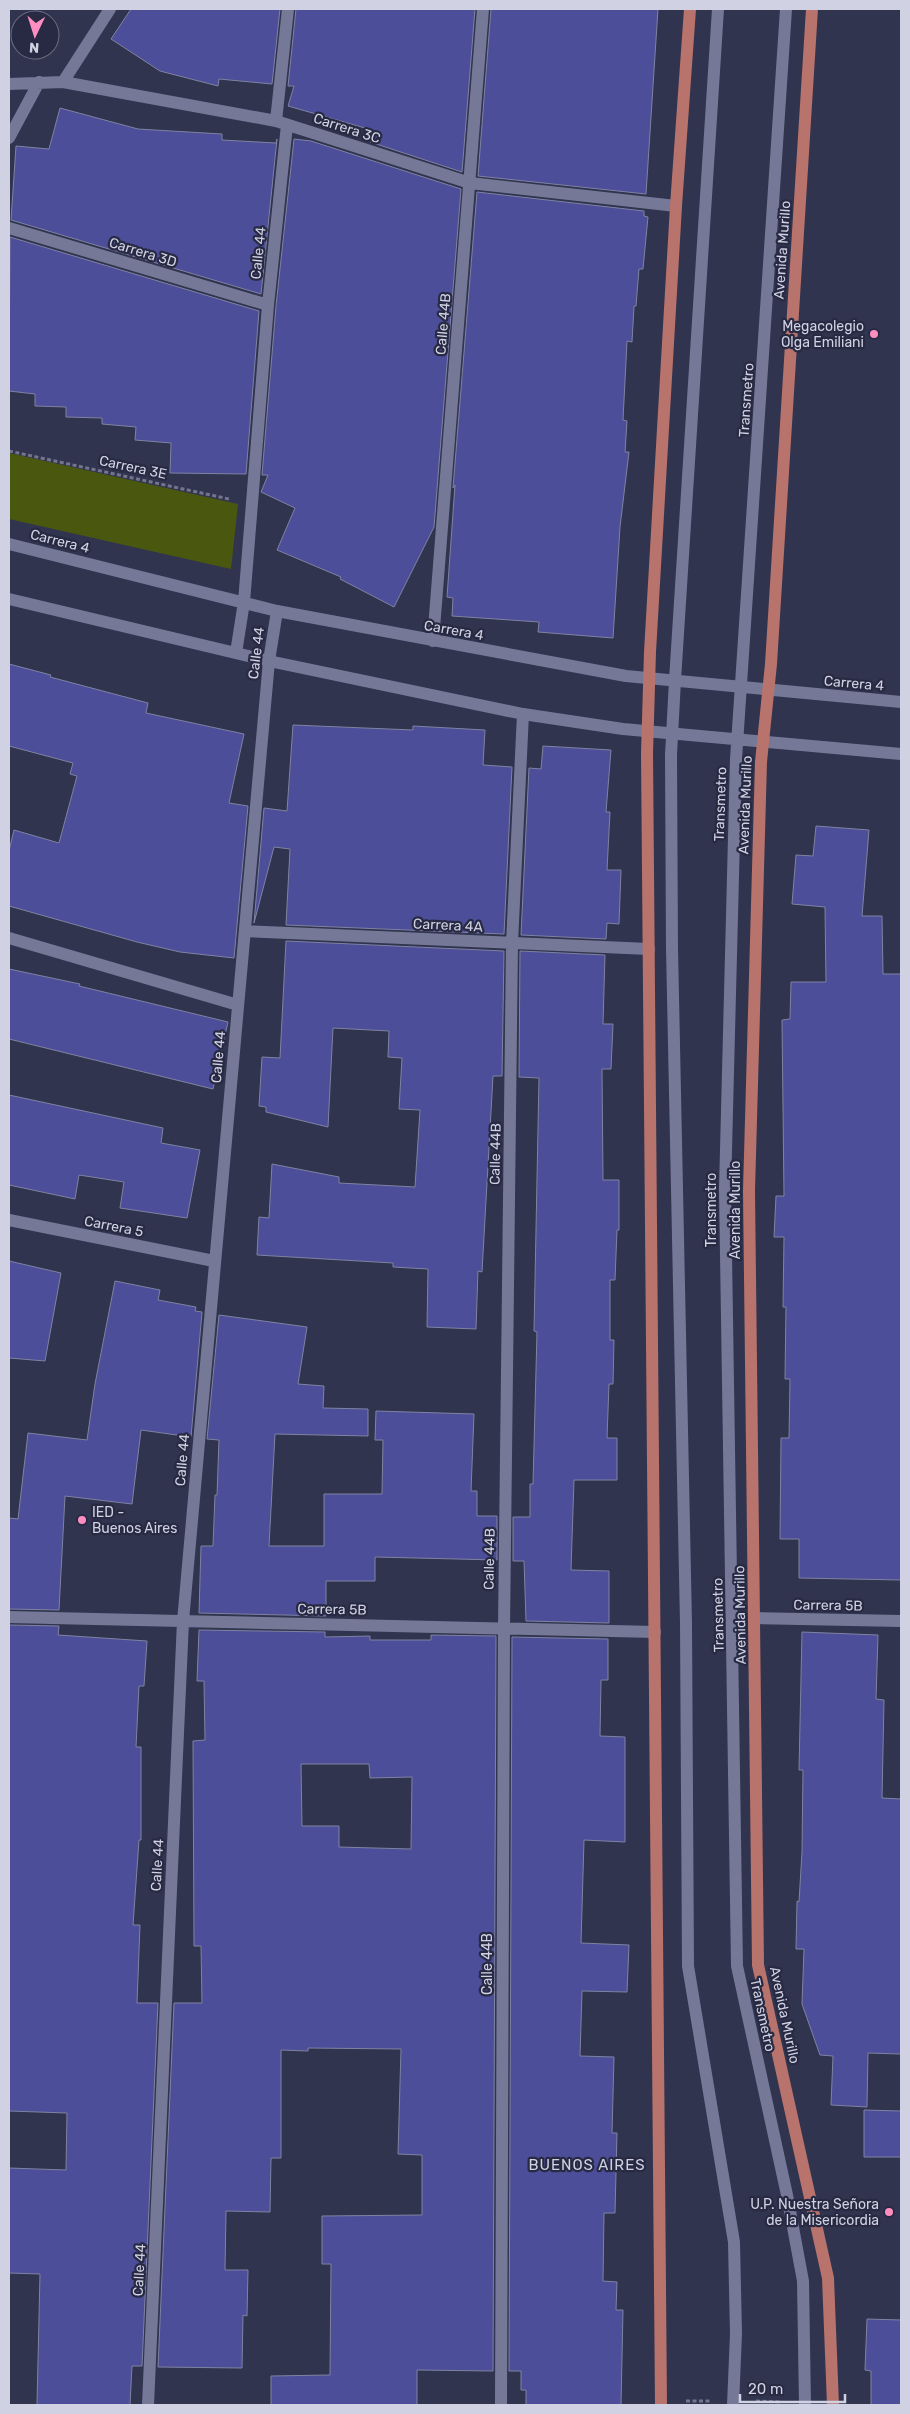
<svg xmlns="http://www.w3.org/2000/svg" width="910" height="2414" viewBox="0 0 910 2414" font-family="Rubik,sans-serif">
	<rect width="100%" height="100%" fill="#31344e"/>
	<!-- green -->
	<path fill="#4a570e" d="M9 453 238 504 231 569 9 519Z"/>
	<!-- building -->
	<path fill="#4c4e99" stroke="#7f83a2" fill-rule="evenodd" d="M131 9H280L272 84 219 79 218 86 160 71 111 39Z
		M296 9H475L462 172 370 142 372 130 288 106 294 86H288Z
		M491 9H658L646 194 478 176Z
		M60 108 138 129 222 134V140L276 143 277 139 261 294 11 220 16 146 49 149Z
		M294 139 311 141 461 189 434 527 394 607 340 579 341 577 277 550 295 508 261 492 268 475H262L276 306Z
		M477 192 644 211V216L648 217 643 269H639L636 306H634L632 342 627 341 623 420 627 421 625 452H629L620 527 613 638 538 632 539 622 452 616 453 598 447 597 455 485 453 488Z
		M10 237 259 311 246 474 170 473 171 443 135 440 136 427 102 424V418L66 417V407L35 406V394L9 391Z
		M9 664 51 675 50 677 148 703 146 713 244 734 229 803 248 806 234 958 180 952 137 942 9 906V851L14 830 59 843 77 776 70 774 73 763 9 746Z
		M293 725 413 730V726L485 730 483 765 512 767 504 934 286 925 290 849 274 847 254 923 264 808 287 811Z
		M543 746 611 750 606 812H610L607 870H621L619 924 607 923 606 939 521 935 529 768 541 769Z
		M816 826 869 830 862 916H882L883 974H901V1580L799 1578V1539H780L781 1438H789L790 1379H785L786 1307H783L784 1237H774L776 1196H784L782 1020 790 1019 791 982H826L825 907 792 904 796 855 813 856Z
		M286 941 504 951 502 1076H493L482 1272 478 1271 476 1329 427 1327 428 1269 393 1267V1263L257 1255 259 1217 269 1218 272 1164 339 1177V1183L415 1187 420 1110 399 1109 402 1058 388 1057 389 1031 333 1028 328 1127 266 1112V1107L259 1106 262 1057 280 1058Z
		M520 951 605 955 603 1024H613L611 1069H602L603 1180H619V1230H617L615 1280H610V1340H614L613 1384H609L607 1438H617V1480H574L571 1570 609 1571V1623L526 1621 524 1561H513V1517H530V1484H533L537 1332 534 1331 539 1078 519 1077Z
		M9 969 80 984 79 986 228 1022 213 1089 9 1039Z
		M9 1095 163 1128 161 1143 200 1150 187 1218 120 1208 124 1182 79 1175 75 1199 9 1185Z
		M9 1261 61 1273 45 1361 9 1358Z
		M115 1281 160 1290 158 1300 196 1307 195 1311 202 1312 191 1437 141 1430 132 1504 65 1496 59 1610 9 1609V1518L18 1519 28 1433 87 1440 95 1384Z
		M219 1315 307 1327 298 1384 324 1386 323 1408 368 1409V1436L275 1434 269 1546H324V1494H382L383 1440H375L376 1411 474 1414 471 1491H477V1516H497V1560L375 1557V1581H326V1616L199 1613 201 1546H213L215 1495H217L219 1440 207 1439Z
		M9 1625 59 1626 58 1635 147 1641 144 1686H139L136 1747H141V1840H139L133 1925H140L137 2003H158L142 2366H132L130 2405H37L40 2274 9 2273V2168L66 2170 67 2113 9 2111Z
		M199 1630 325 1632V1637L370 1636V1640H431V1635L496 1636 493 2371 417 2370V2405H271V2376L330 2375 331 2264H322V2216L422 2215V2155L398 2154 401 2049 308 2048V2051L281 2050V2158H271L270 2212 226 2211 225 2270H248L247 2316 243 2315 242 2368 158 2367 174 2003H202L201 1946H194L193 1741 205 1740 204 1681H197ZM301 1764H369L370 1778 412 1777 411 1849 339 1847V1826H302Z
		M802 1632 878 1635 876 1699 884 1700 882 1798 901 1799V2054L868 2053 867 2107 831 2105 833 2056 820 2055 802 2004 804 1949H796L797 1901 799 1902 802 1852 803 1770H799Z
		M512 1637 608 1639V1680H601L600 1736 625 1737V1842L584 1840 581 1943 629 1945 627 1992 582 1991 580 2056 614 2057 612 2133H617L615 2213H604L603 2281 617 2282 616 2310H623L621 2405H526V2390H521V2371H509Z
		M864 2110 901 2111V2157H864Z
		M867 2319 901 2320V2405H871V2371L865 2370Z"/>
	<g fill="none" stroke-linecap="round" stroke-linejoin="round">
		<!-- path -->
		<path stroke="#73758c" stroke-width="3" stroke-dasharray="4 2.5" stroke-linecap="butt" d="M9 451 229 499
			M686 2401H710
			M756 2401 780 2402"/>
		<!-- minor -->
		<path stroke="#757997" stroke-width="12" d="M718 9 675 680 671 755 672 948 686 1623 688 1966 734 2242 736 2334 733 2405
			M786 9 736 759 725 1189 737 1966 787 2195 803 2281 805 2405
			M63 82 110 9
			M9 84 63 82 276 121 470 183 676 206
			M276 121 288 9
			M9 138 39 82
			M9 228 268 305
			M9 544 277 611 626 676 901 702
			M9 599 269 661 523 714 623 729 901 754
			M433 641 483 9
			M236 653 244 602 268 305 287 125
			M245 931 649 949
			M9 938 238 1005
			M9 1220 214 1261
			M9 1617 655 1632
			M755 1618 901 1621
			M148 2405 183 1621 269 661 277 611
			M501 2405 504 1628 512 943 523 714"/>
		<!-- major -->
		<path stroke="#b7736c" stroke-width="12" d="M812 9 771 664 761 762 749 1191 758 1965 828 2278 833 2405
			M661 2405 647 753 650 652 676 206 690 9"/>
	</g>
	<!-- markers -->
	<g fill="#fd8ebf" stroke="#282a43" stroke-width="2">
		<circle cx="874" cy="334" r="5"/>
		<circle cx="82" cy="1520" r="5"/>
		<circle cx="889" cy="2212" r="5"/>
	</g>
	<g text-anchor="middle" stroke-width="4.5" stroke-linejoin="round" paint-order="stroke">
		<!-- street labels -->
		<g font-size="14" fill="#d0d2e3" stroke="#282a43">
			<text transform="translate(347 128) rotate(18)" y="5">Carrera 3C</text>
			<text transform="translate(782 250) rotate(-86)" y="5">Avenida Murillo</text>
			<text transform="translate(143 252) rotate(17)" y="5">Carrera 3D</text>
			<text transform="translate(258 253) rotate(-84)" y="5">Calle 44</text>
			<text transform="translate(443 324) rotate(-85)" y="5">Calle 44B</text>
			<text transform="translate(746 400) rotate(-86)" y="5">Transmetro</text>
			<text transform="translate(133 467) rotate(12)" y="5">Carrera 3E</text>
			<text transform="translate(60 541) rotate(14)" y="5">Carrera 4</text>
			<text transform="translate(454 630) rotate(10)" y="5">Carrera 4</text>
			<text transform="translate(256 653) rotate(-83)" y="5">Calle 44</text>
			<text transform="translate(854 683) rotate(5)" y="5">Carrera 4</text>
			<text transform="translate(720 804) rotate(-88)" y="5">Transmetro</text>
			<text transform="translate(745 805) rotate(-88)" y="5">Avenida Murillo</text>
			<text transform="translate(448 925) rotate(3)" y="5">Carrera 4A</text>
			<text transform="translate(218 1057) rotate(-85)" y="5">Calle 44</text>
			<text transform="translate(495 1154) rotate(-89)" y="5">Calle 44B</text>
			<text transform="translate(711 1210) rotate(-90)" y="5">Transmetro</text>
			<text transform="translate(735 1210) rotate(-90)" y="5">Avenida Murillo</text>
			<text transform="translate(114 1226) rotate(11)" y="5">Carrera 5</text>
			<text transform="translate(182 1460) rotate(-85)" y="5">Calle 44</text>
			<text transform="translate(489 1559) rotate(-89)" y="5">Calle 44B</text>
			<text transform="translate(828 1605) rotate(1)" y="5">Carrera 5B</text>
			<text transform="translate(332 1609) rotate(1)" y="5">Carrera 5B</text>
			<text transform="translate(718 1615) rotate(-91)" y="5">Transmetro</text>
			<text transform="translate(740 1615) rotate(-91)" y="5">Avenida Murillo</text>
			<text transform="translate(157 1865) rotate(-87)" y="5">Calle 44</text>
			<text transform="translate(487 1964) rotate(-90)" y="5">Calle 44B</text>
			<text transform="translate(763 2015) rotate(78)" y="5">Transmetro</text>
			<text transform="translate(785 2015) rotate(78)" y="5">Avenida Murillo</text>
			<text transform="translate(139 2270) rotate(-87)" y="5">Calle 44</text>
		</g>
		<!-- poi labels -->
		<g font-size="14" fill="#d0d2e3" stroke="#282a43" text-anchor="end">
			<text x="864" y="331">Megacolegio<tspan x="864" dy="16">Olga Emiliani</tspan></text>
			<text x="92" y="1517" text-anchor="start">IED -<tspan x="92" dy="16">Buenos Aires</tspan></text>
			<text x="879" y="2209">U.P. Nuestra Señora<tspan x="879" dy="16">de la Misericordia</tspan></text>
		</g>
		<!-- neighbourhood labels -->
		<g font-size="15" letter-spacing="1" fill="#d0d2e3" stroke="#282a43">
			<text x="587" y="2170">BUENOS AIRES</text>
		</g>
	</g>
	<!-- border -->
	<rect width="910" height="2414" fill="none" stroke="#d0d2e3" stroke-width="20"/>
	<!-- north arrow -->
	<g transform="translate(35 35) rotate(184)"><circle r="24" fill="#282a43" stroke="#6b6d83"/>
	<path d="M0-4L9 19L0 12L-9 19Z" fill="#fd8ebf"/>
	<text y="-8" font-size="14" font-weight="bold" text-anchor="middle" fill="#d0d2e3">N</text>
	</g>
	<!-- scale -->
	<path d="M740 2394v8h105v-8" fill="none" stroke="#d0d2e3" stroke-width="2.5"/>
	<text x="748" y="2394" font-size="15" fill="#d0d2e3" stroke="#282a43" stroke-width="4" paint-order="stroke">20 m</text>
</svg>
